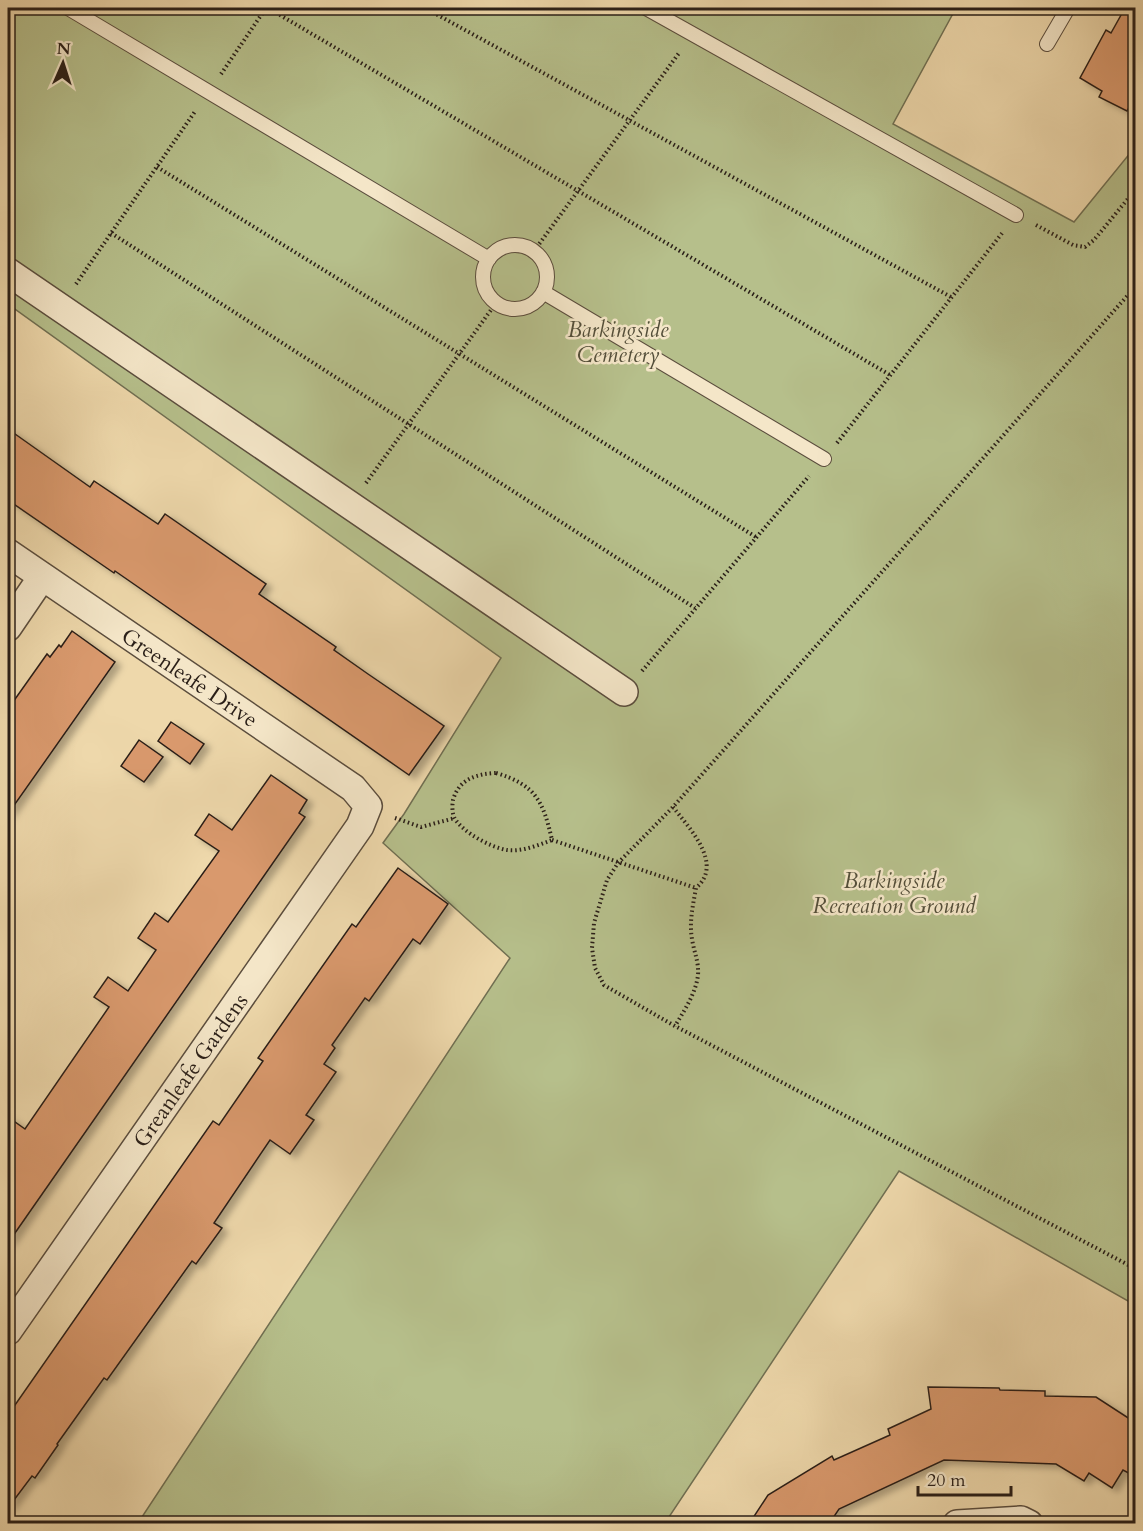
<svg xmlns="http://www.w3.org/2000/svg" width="1143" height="1531" viewBox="0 0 1143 1531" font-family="Cardo,serif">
	<defs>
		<filter id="shadow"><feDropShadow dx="6" dy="4" stdDeviation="3" flood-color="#0004"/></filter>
	</defs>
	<rect width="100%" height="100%" fill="#eed8ab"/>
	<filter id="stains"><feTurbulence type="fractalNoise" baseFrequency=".00333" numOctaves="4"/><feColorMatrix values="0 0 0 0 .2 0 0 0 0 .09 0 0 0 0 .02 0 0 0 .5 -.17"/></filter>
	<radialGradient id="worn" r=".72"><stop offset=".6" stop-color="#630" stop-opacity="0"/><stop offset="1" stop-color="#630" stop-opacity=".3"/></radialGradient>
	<!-- green -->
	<path fill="#b6bf8b" stroke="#706f52" stroke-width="1.5" d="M8 8H956L893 124 1074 222 1135 147V1305L899 1171 665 1523H138L510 958 383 843 404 814 501 658 8 304Z"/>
	<!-- building -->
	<path fill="#d9996d" stroke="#2a1f18" stroke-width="1.5" filter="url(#shadow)" d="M1125 8H1136V96L1127 111 1099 97 1102 91 1080 78 1106 30 1111 33Z
		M8 429 90 487 94 481 158 524 165 514 266 584 259 594 336 647 334 650 368 674 444 726 409 775 115 571 114 573 8 500Z
		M72 631 115 662 8 814V709L47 654 50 657 59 645 61 647Z
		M171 722 204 744 190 764 158 741Z
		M139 740 163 757 144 782 121 766Z
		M271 775 307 800 299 813 305 817 8 1243V1117L25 1129 109 1007 94 997 108 977 128 991 156 950 138 938 155 913 168 922 219 851 195 835 209 814 232 830Z
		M398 868 448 904 420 944 413 939 369 1001 365 998 332 1045 335 1048 324 1064 336 1072 306 1115 314 1120 290 1154 270 1140 214 1223 222 1228 196 1264 192 1261 107 1380 104 1378 57 1444 58 1445 35 1478 32 1476 8 1508V1415L213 1121 219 1125 263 1061 258 1058 352 924 356 927Z
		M928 1387 999 1388 1000 1390 1045 1391V1396L1096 1397 1136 1423V1477L1123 1470 1112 1488 1089 1473 1084 1481 1056 1464 944 1460 839 1509 829 1524H749L768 1495 832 1456 834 1460 890 1435 888 1429 931 1409Z"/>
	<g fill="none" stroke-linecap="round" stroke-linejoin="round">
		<defs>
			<path id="service" d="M68 8 489 259
				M646 8 1016 215
				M1047 44 1068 8
				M483 277a32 32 0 1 1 64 0a32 32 0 1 1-64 0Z
				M543 292 824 459"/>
			<path id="minor" d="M8 272 624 692
				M8 553 353 788 368 806 360 826 8 1331
				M8 627 42 577
				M957 1524 1021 1520 1029 1524"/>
		</defs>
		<!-- service casing -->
		<use href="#service" stroke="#5b4d3d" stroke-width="16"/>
		<!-- minor casing -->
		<use href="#minor" stroke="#5b4d3d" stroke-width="30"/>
		<!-- path -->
		<path stroke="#2a1f18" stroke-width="4" stroke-dasharray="1.5 3" stroke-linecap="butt" d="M268 8 890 375
			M425 8 951 297
			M221 74 266 8
			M157 167 756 537
			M1036 225 1073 245 1085 247 1094 240 1136 189
			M111 233 695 608
			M534 251 679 53
			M76 284 196 110
			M1136 286 673 807 618 863 607 880 594 923 592 948 595 968 604 985 675 1026 1136 1269
			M837 443 1003 232
			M366 483 496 303
			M642 671 809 476
			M496 773C536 785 543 801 552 840 538 845 522 852 507 850 490 847 464 833 455 819 452 814 452 806 453 800 459 779 476 774 496 773Z
			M673 807C690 829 724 864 696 888 693 905 689 922 692 939 694 952 699 962 698 975 696 993 684 1011 675 1026
			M395 818 421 827 455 818
			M552 840 696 888"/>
		<!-- service -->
		<use href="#service" stroke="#f4e6c8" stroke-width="14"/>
		<!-- minor -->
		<use href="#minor" stroke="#f4e6c8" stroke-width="27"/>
	</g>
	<g text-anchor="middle" stroke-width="5" stroke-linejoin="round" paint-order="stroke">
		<!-- park labels -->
		<g font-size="22" font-style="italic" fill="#544f3a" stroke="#f4e6c8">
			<text x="618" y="337">Barkingside<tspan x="618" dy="25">Cemetery</tspan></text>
			<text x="894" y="888">Barkingside<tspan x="894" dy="25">Recreation Ground</tspan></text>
		</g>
		<!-- street labels -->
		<g font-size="22" fill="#2a1f18" stroke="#f4e6c8">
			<text transform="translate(190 677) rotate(34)" y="8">Greenleafe Drive</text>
			<text transform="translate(190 1070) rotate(-55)" y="8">Greanleafe Gardens</text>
		</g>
	</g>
	<!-- margin -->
	<rect width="1143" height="1531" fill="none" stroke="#eed8ab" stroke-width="30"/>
	<rect x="9" y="9" width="1125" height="1513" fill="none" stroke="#2a1f18" stroke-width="3"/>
	<rect x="15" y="15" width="1113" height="1501" fill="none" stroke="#2a1f18" stroke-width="1.5"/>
	<!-- north arrow -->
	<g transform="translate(63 63) rotate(3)" stroke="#f4e6c8" stroke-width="4.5" paint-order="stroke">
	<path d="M0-4.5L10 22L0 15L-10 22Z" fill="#2a1f18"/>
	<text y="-9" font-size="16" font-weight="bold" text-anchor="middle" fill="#2a1f18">N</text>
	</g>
	<!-- scale -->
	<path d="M918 1486v9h93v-9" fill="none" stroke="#2a1f18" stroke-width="3"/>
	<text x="927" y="1486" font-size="18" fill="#2a1f18" stroke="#f4e6c8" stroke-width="4.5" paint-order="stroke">20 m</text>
	<rect width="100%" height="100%" filter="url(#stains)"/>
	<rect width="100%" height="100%" fill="url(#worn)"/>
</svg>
